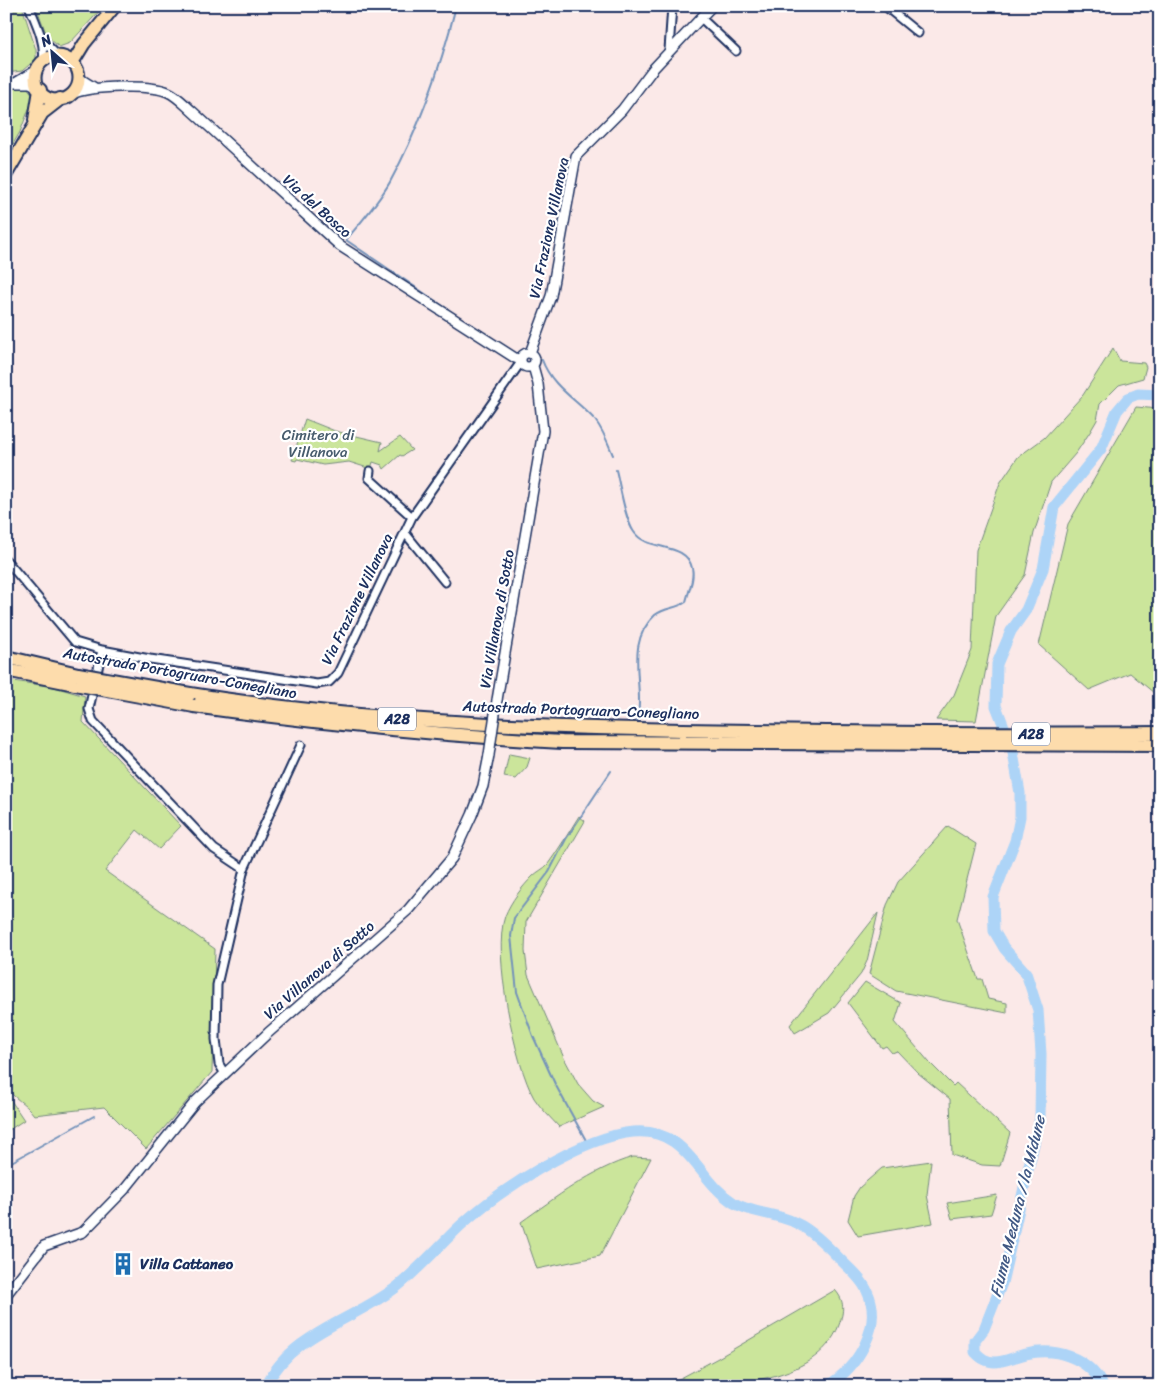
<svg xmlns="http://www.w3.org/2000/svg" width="1166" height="1392" viewBox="0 0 1166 1392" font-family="Sriracha,sans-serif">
	<rect width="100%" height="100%" fill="#fbe9e8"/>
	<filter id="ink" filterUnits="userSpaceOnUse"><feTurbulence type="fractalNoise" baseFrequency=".02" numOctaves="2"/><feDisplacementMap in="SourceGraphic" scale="10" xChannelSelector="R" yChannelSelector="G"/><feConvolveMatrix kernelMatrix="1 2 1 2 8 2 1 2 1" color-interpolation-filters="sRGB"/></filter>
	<g filter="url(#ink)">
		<!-- green -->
		<path fill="#cbe59b" stroke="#738a7c" d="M6 6H22L36 50V59L22 71 6 73Z
			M36 6H104L70 43 59 47 47 36Z
			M26 86 34 96 20 132 6 156V87Z
			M1113 348 1120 361 1144 363 1146 367 1143 378 1119 385 1100 404 1097 420 1090 432 1076 453 1051 482 1034 533 1025 575 996 616 976 721 936 720 954 695 972 650 976 550 1000 483 1018 457 1044 438 1083 395Z
			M1136 407 1160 409V698L1130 673 1089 690 1039 645 1068 524Z
			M305 419 335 431 382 442 380 451 400 437 412 450 402 456 400 455 384 469 382 465 373 462 371 469 349 462 323 465 297 459 296 461 292 460Z
			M6 680 54 687 85 696 83 722 181 826 159 849 137 830 105 871 215 949 212 1072 146 1149 104 1107 34 1115C24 1101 14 1100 6 1086V964L9 961 6 959Z
			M509 754 530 758 527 767 516 779 504 777Z
			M579 816 585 821 526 922 525 951 528 975 564 1058 578 1084 593 1101 604 1107 559 1127C551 1118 541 1109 534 1098 515 1065 492 953 505 916 511 901 522 887 533 876 538 871 544 869 548 864 559 849 569 832 579 816Z
			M948 826 976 844 957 919 978 979H982L988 999 1007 1003V1013L896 991 869 974 887 905 898 882Z
			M878 913 867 961 861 974 829 1013 795 1033 790 1025Z
			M865 982 901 1003 895 1022 929 1062 953 1086 956 1083 1010 1133 1000 1166 982 1165 952 1155 950 1099 918 1073 897 1051 892 1053 886 1046 882 1048 848 1003Z
			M6 1093 24 1120 6 1132Z
			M633 1157 651 1158 600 1256 537 1269 521 1222C555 1198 592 1169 633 1157Z
			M931 1161 927 1195 933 1223 858 1236 848 1220 854 1196 860 1187 882 1168Z
			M997 1195 991 1214 952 1219 947 1203Z
			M835 1290C845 1301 844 1311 839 1325 816 1386 720 1386 666 1386L718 1358Z"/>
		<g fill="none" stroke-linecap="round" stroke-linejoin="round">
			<!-- stream -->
			<path stroke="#7392ba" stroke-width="2" d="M456 6C441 66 420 127 390 182 378 203 361 222 346 240L465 321
				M542 360C552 387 576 399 595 420 603 430 608 443 613 455
				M616 470C620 485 625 520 634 532 647 552 686 541 692 568 695 579 688 592 686 602 676 609 665 607 655 615 622 646 647 687 636 725
				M588 1144 555 1084 533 1036 517 992 511 936 514 918 549 872 566 839 611 771
				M6 1165 94 1116"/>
			<!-- river -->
			<path stroke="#add4f7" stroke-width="11" d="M266 1386C291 1333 355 1320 398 1286 420 1268 439 1246 460 1226 498 1191 581 1137 633 1132 688 1127 696 1179 734 1203 753 1214 776 1213 796 1223 810 1229 825 1244 836 1255 846 1266 861 1277 867 1291 884 1326 857 1368 827 1386
				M1103 1386C1088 1357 1055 1347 1026 1354 1016 1356 1005 1362 995 1362 986 1362 981 1358 975 1352V1341L984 1329 1002 1283 1040 1118 1041 1054 1038 1010 1026 973 1004 948 994 931 993 897 1015 841 1020 817V793L1012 747 996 706 997 664 1011 631 1026 610 1043 569 1054 507 1101 449 1117 411 1128 398 1138 394 1160 395"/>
			<defs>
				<path id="minor" d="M29 6C36 23 46 43 43 61
					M885 6 918 33
					M701 18 736 51
					M43 41 58 56
					M669 50 672 6
					M370 471 369 478 412 517
					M405 533 445 582
					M6 560 75 642 102 650 150 659 317 684 329 682 338 673 412 517 521 362
					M102 650 89 709 93 721 214 849 244 869
					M225 1074 219 1064 216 1039 217 985 244 869 301 745"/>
				<path id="tertiary" d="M79 78 95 88
					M17 82 37 70
					M6 83H30L38 87
					M72 94C89 86 151 84 168 92 177 96 184 104 192 111L340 246 515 358 521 360
					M521 360a7 7 0 1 1 14 0a7 7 0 1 1-14 0Z
					M530 353 551 296 576 156 622 110 653 69 712 6
					M497 700 543 431 538 384 533 366
					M6 1295 44 1246 83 1232 125 1189 195 1102 268 1033 408 910 452 858 472 815 483 786 489 755"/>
				<path id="primary" d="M35 78a22 22 0 1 1 44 0a22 22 0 1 1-44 0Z
					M73 62 84 44 115 6"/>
				<path id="motorway" d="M35 120 40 90
					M6 174 42 113 60 99
					M6 657 78 674
					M6 670 80 685
					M190 694C376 724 566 729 754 731 890 733 1025 734 1160 733
					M194 706C316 723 439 735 562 742L1160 745"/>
			</defs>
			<!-- minor casing -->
			<use href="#minor" stroke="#1b2f5e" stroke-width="11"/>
			<!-- tertiary casing -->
			<use href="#tertiary" stroke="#1b2f5e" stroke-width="12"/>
			<!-- primary casing -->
			<use href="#primary" stroke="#1b2f5e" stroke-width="15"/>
			<!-- motorway casing -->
			<use href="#motorway" stroke="#1b2f5e" stroke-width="16"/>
			<!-- minor -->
			<use href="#minor" stroke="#fff" stroke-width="7"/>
			<!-- tertiary -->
			<use href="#tertiary" stroke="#fff" stroke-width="9"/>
			<!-- primary -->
			<use href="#primary" stroke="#fddcac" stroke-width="11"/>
			<!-- motorway -->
			<use href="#motorway" stroke="#fddcac" stroke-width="12"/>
			<defs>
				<path id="tertiary-bridge" d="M489 755 497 700"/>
				<path id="motorway-bridge" d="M78 674 190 694
					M80 685 194 706"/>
			</defs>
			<!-- tertiary-bridge casing -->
			<use href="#tertiary-bridge" stroke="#1b2f5e" stroke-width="12" stroke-linecap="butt"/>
			<!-- motorway-bridge casing -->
			<use href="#motorway-bridge" stroke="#1b2f5e" stroke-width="16" stroke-linecap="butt"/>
			<!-- tertiary-bridge -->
			<use href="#tertiary-bridge" stroke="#fff" stroke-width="9"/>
			<!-- motorway-bridge -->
			<use href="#motorway-bridge" stroke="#fddcac" stroke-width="12"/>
		</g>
	</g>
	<!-- icons -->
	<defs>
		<symbol id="building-bare" viewBox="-9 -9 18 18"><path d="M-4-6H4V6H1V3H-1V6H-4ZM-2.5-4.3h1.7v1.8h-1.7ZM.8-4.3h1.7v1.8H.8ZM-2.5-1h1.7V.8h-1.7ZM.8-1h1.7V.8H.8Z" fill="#1f6fb2" stroke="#fff" stroke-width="2.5" paint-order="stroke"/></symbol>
	</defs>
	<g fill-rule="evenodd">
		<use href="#building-bare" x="107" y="1248" width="32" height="32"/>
	</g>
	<g text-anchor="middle" stroke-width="4.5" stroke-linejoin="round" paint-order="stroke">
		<!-- shield labels -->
		<g fill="#fff" stroke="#5f6d8e" stroke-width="1">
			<rect x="378" y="707.5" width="38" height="23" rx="4"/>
			<rect x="1012" y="722.5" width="38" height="23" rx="4"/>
		</g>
		<g font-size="14" font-weight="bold" fill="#1b2f5e">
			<text x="397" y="724">A28</text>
			<text x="1031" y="739">A28</text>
		</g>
		<!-- street labels -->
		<g font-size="15" fill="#1b2f5e" stroke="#fff">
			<text transform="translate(317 206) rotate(42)" y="5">Via del Bosco</text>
			<text transform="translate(549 228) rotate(-78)" y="5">Via Frazione Villanova</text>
			<text transform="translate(357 599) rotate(-64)" y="5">Via Frazione Villanova</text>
			<text transform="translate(497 619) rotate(-80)" y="5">Via Villanova di Sotto</text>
			<text transform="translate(180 673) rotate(10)" y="5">Autostrada Portogruaro-Conegliano</text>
			<text transform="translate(581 710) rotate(2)" y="5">Autostrada Portogruaro-Conegliano</text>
			<text transform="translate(319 970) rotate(-41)" y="5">Via Villanova di Sotto</text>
		</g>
		<!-- park labels -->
		<g font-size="15" fill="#475c6d" stroke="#fff">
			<text x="318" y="440">Cimitero di<tspan x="318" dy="17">Villanova</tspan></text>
		</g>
		<!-- poi labels -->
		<g font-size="15" font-weight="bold" fill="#1b2f5e" stroke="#fff" text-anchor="start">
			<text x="140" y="1269">Villa Cattaneo</text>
		</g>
		<!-- water labels -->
		<g font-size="16" font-style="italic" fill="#405884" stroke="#fff">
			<text transform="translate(1017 1206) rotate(-76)" y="6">Fiume Meduna / la Midune</text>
		</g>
	</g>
	<!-- margin -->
	<rect width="1166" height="1392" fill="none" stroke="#fff" stroke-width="25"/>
	<rect x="12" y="12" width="1141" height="1367" fill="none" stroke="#1b2f5e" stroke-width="2" filter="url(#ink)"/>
	<!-- north arrow -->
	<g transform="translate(52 52) rotate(333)" stroke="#ffffff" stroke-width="4" paint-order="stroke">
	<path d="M0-4L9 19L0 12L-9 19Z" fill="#1b2f5e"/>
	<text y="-8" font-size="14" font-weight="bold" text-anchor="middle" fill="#1b2f5e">N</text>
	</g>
</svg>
